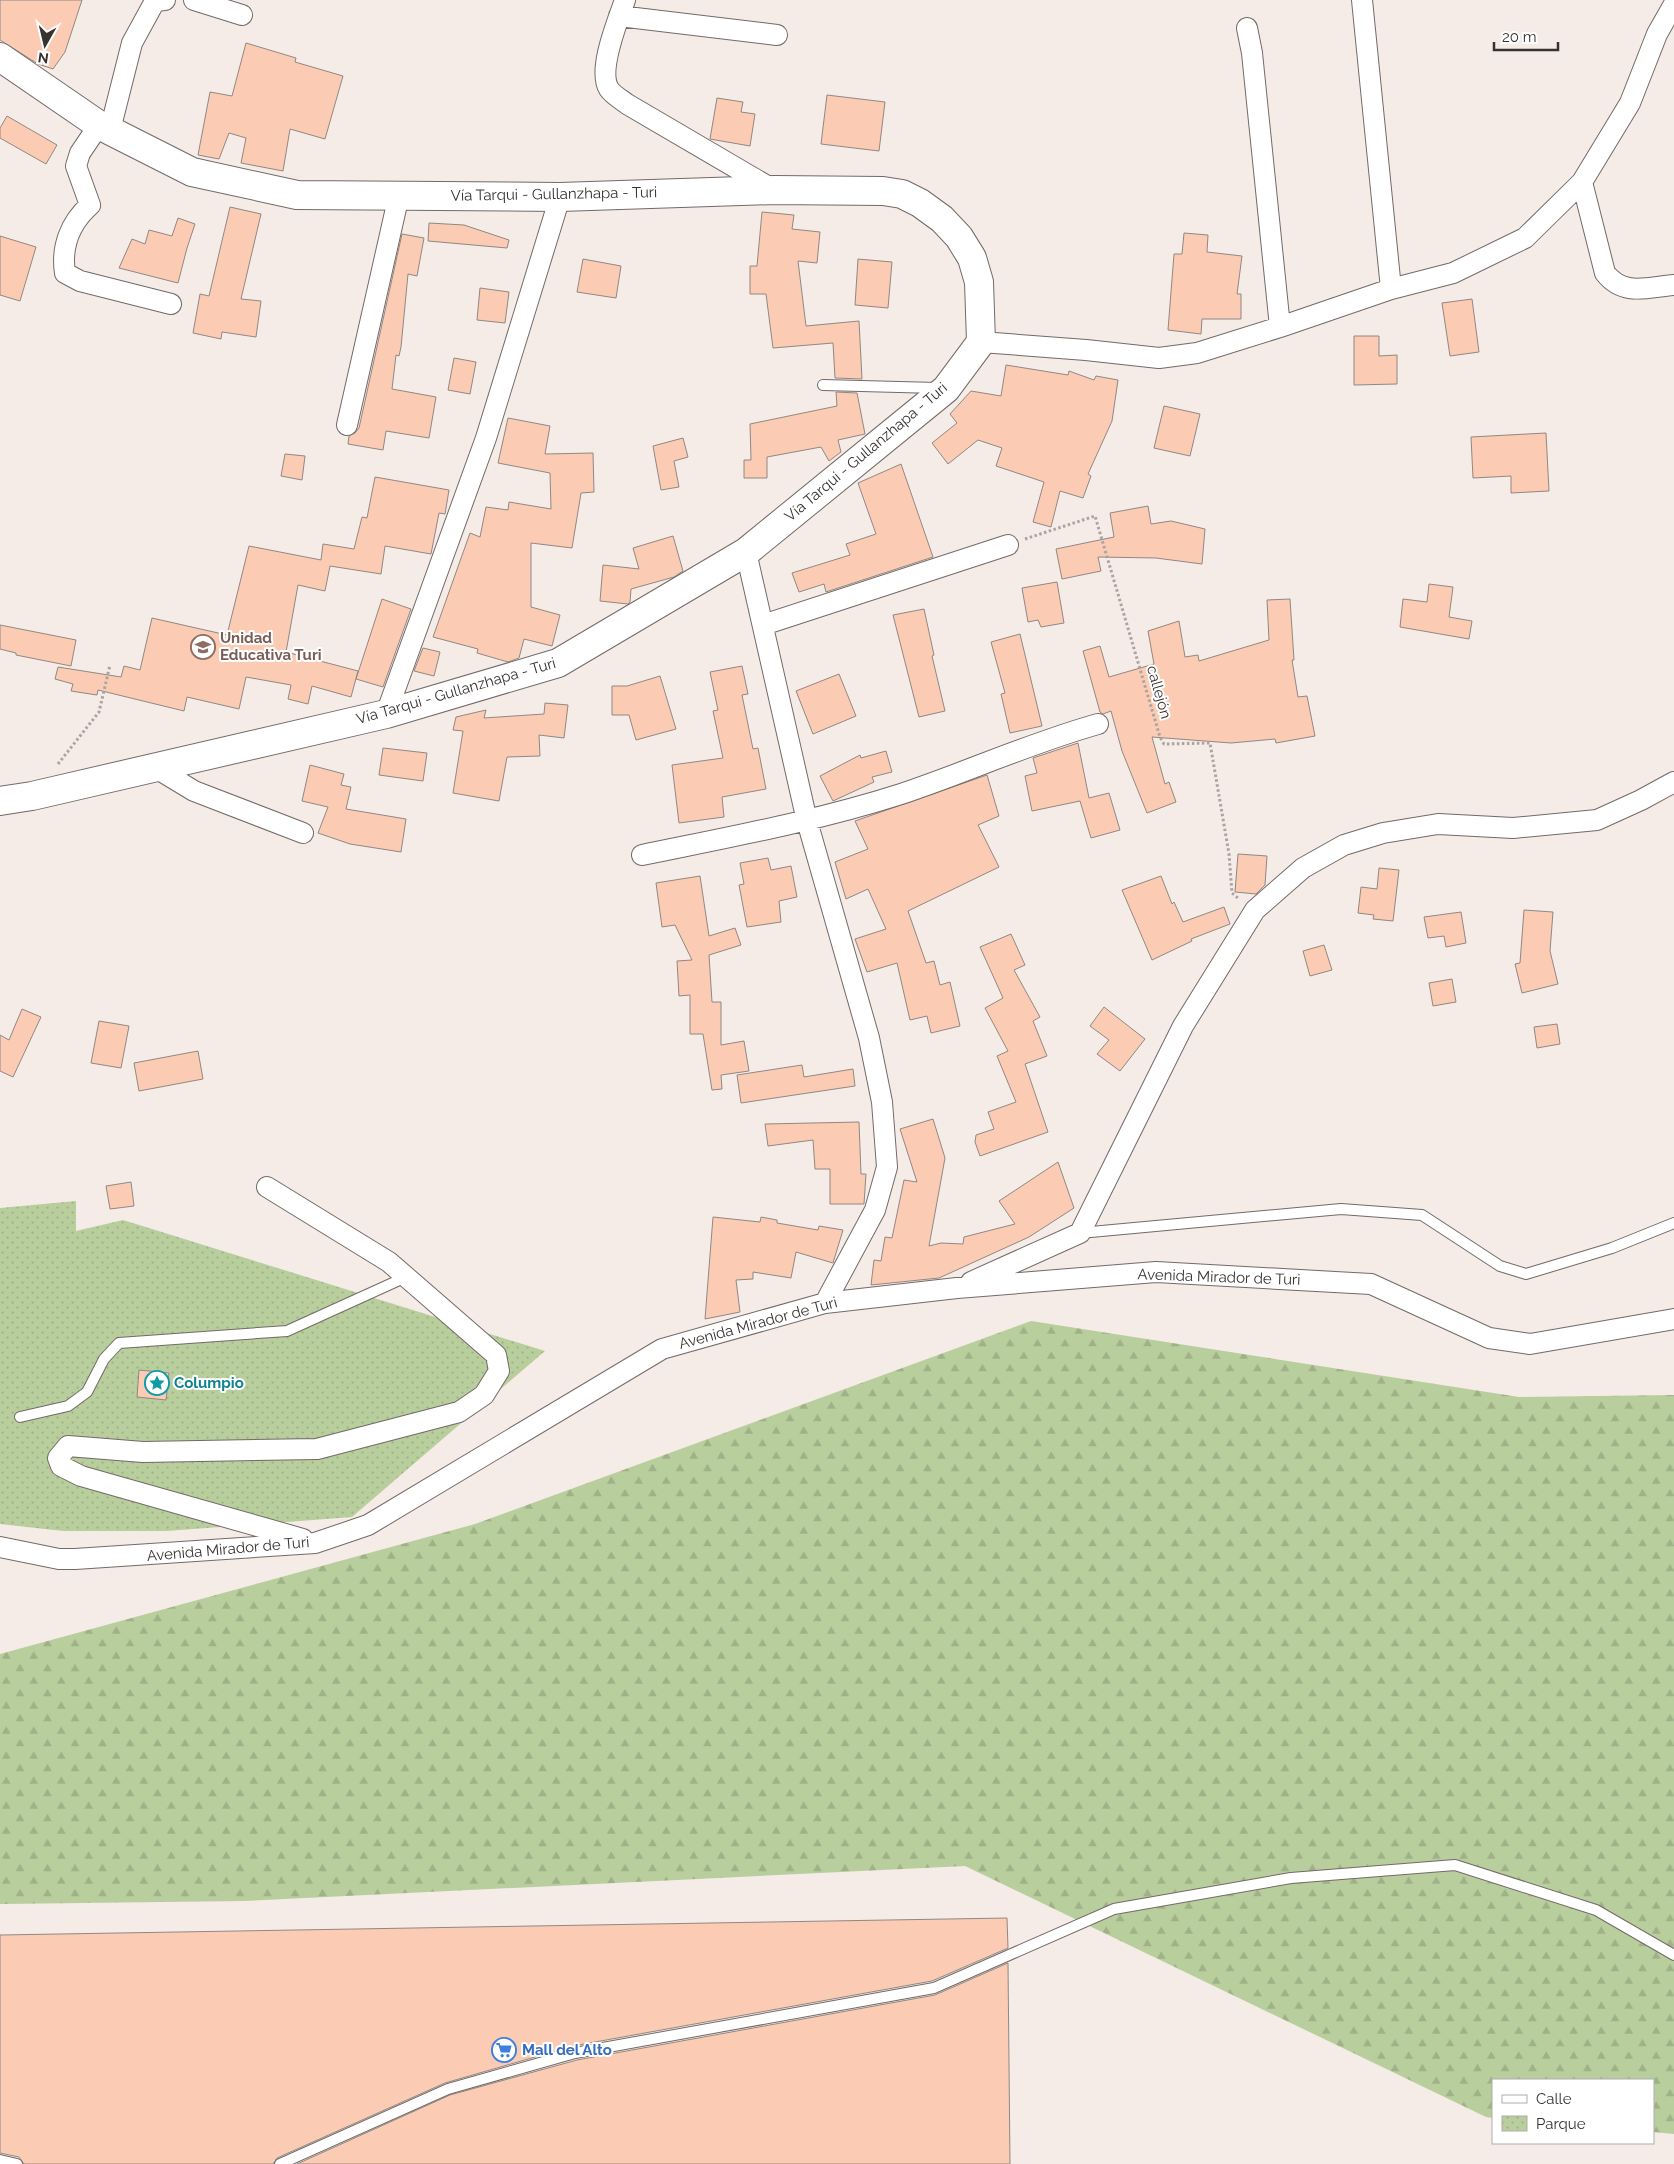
<svg xmlns="http://www.w3.org/2000/svg" width="1674" height="2164" viewBox="0 0 1674 2164" font-family="Raleway,sans-serif">
	<defs>
		<pattern id="forest-firs" width="22" height="20" patternUnits="userSpaceOnUse" patternTransform="scale(1.25)"><rect width="22" height="20" fill="#b9ce9d"/><path d="M5 1l3.5 6h-7zM16 11l3.5 6h-7z" fill="#a0b188"/></pattern>
		<pattern id="park-dots" width="8" height="8" patternUnits="userSpaceOnUse" patternTransform="scale(1.25)"><rect width="8" height="8" fill="#b9ce9d"/><path d="M2 2h.1M6 6h.1" fill="none" stroke="#a0b188" stroke-width="1.8" stroke-linecap="round"/></pattern>
	</defs>
	<rect width="100%" height="100%" fill="#f5ebe7"/>
	<!-- forest -->
	<path fill="url(#forest-firs)" d="M1031 1321 1519 1397 1674 1395V2134L1653 2132V2080H1493V2118L1486 2117 965 1866 244 1901 0 1904V1654L475 1524Z"/>
	<!-- park -->
	<path fill="url(#park-dots)" d="M76 1201V1231L123 1220 545 1351 352 1517 167 1531H63L0 1524V1208Z"/>
	<!-- building -->
	<path fill="#fccbb3" stroke="#908883" d="M0 0H82L65 52 53 69 38 64 0 40Z
		M246 43 296 58 295 62 343 76 325 139 290 129 283 171 241 163 246 138 229 133 219 159 198 155 210 92 232 96Z
		M827 95 885 102 879 151 821 144Z
		M717 98 743 102 741 112 755 114 750 146 710 139Z
		M7 116 57 145 46 164 0 138V128Z
		M230 207 261 214 241 299 261 301 256 337 222 332 221 339 193 333 200 294 209 296Z
		M762 212 794 215 792 229 820 232 817 263 798 261 806 326 859 321 862 379 835 378 833 343 773 348 766 294H750V266H757Z
		M178 218 195 224 187 248 178 283 119 268 132 239 145 244 149 230 172 236Z
		M429 223 464 225 509 240 507 248 428 241Z
		M1184 233 1208 235 1207 252 1242 256 1237 294H1241V319H1202L1201 334 1168 330 1174 254H1182Z
		M402 234 424 238 417 276 408 274 401 347 399 356 396 355 392 389 436 397 429 438 386 431 383 450 348 444 349 436 355 433 359 428Z
		M0 236 36 247 20 301 0 295Z
		M583 259 621 266 616 298 577 292Z
		M858 259 892 262 888 308 855 305Z
		M480 288 509 292 505 323 477 320Z
		M1472 299 1479 352 1450 356 1442 303Z
		M1354 336H1379V356L1397 355V384L1354 385Z
		M454 358 476 362 470 394 448 390Z
		M1006 365 1068 375 1069 371 1094 380 1096 376 1118 380 1112 421 1088 474 1091 476 1083 498 1060 491 1051 527 1033 522 1044 482 996 466 1002 448 978 440 948 464 932 443 957 423 950 414 971 391 1001 396Z
		M836 392 857 393 865 434 838 440 841 452 829 461 821 447 767 457V478H744V460H751L750 424 837 406Z
		M1164 406 1200 414 1190 456 1154 448Z
		M508 418 550 426 545 454 593 453 594 492 581 493 572 548 531 543V607L560 615 552 646 524 639 519 658 508 662 477 653 478 649 433 637 470 533 480 537 486 507 508 510 509 502 551 509 550 473 498 463Z
		M1546 433 1549 491 1511 493V476L1473 478 1471 437Z
		M683 438 688 457 674 461 679 487 661 490 653 446Z
		M285 454 305 456 302 480 281 476Z
		M901 464 933 557 826 592 824 584 799 592 792 573 850 555 846 544 876 534 858 483Z
		M375 477 449 490 445 514 439 513 431 554 385 546 381 574 330 566 325 591 298 585 286 652 358 671 351 697 312 686 308 704 288 699 291 685 246 677 239 709 187 697 184 711 98 690 97 695 71 691 73 684 55 679 58 667 121 677 124 666 140 670 152 618 227 635 249 546 321 560 323 544 354 549 362 517 367 518Z
		M1148 506 1151 524 1171 521 1205 529 1202 564 1156 558 1098 557 1101 571 1062 579 1056 549 1114 537 1110 513Z
		M673 536 683 571 674 577 631 589 630 602 628 604 600 601 603 565 639 569 633 548Z
		M1057 582 1064 623 1041 627 1038 620 1028 622 1022 588Z
		M1429 584 1453 587 1449 617 1472 621 1469 639 1400 627 1403 599 1427 602Z
		M382 599 411 609 383 687 356 679Z
		M1290 599 1294 660H1292L1298 697 1307 696 1315 736 1276 743 1275 739 1231 743 1152 737 1165 784 1169 782 1176 802 1147 813 1122 751 1111 711 1103 714 1100 712 1083 651 1100 646 1109 677 1154 664 1148 631 1179 621 1185 657 1198 655 1199 661 1269 640 1267 600Z
		M924 609 934 655 932 656 945 711 919 717 893 615Z
		M0 625 76 640 71 666 16 655V653L0 649Z
		M1020 634 1042 726 1010 733 1001 694 1005 693 991 642Z
		M423 648 440 652 434 676 414 671Z
		M742 666 748 694 742 695 753 749 758 748 766 789 722 797 724 817 679 823 672 765 723 758 713 711 718 710 710 672Z
		M839 674 856 716 813 734 796 691Z
		M660 676 676 729 636 740 629 715H612V686H627Z
		M545 703 568 705 564 738 539 735 540 756 507 757 499 801 453 793 463 731 453 730 456 717 486 710 484 718 544 714Z
		M1078 743 1089 798 1109 793 1120 830 1091 838 1080 801 1032 811 1025 776 1037 773 1033 758Z
		M383 748 427 753 423 781 379 775Z
		M886 751 892 772 872 777 874 782 833 801 820 776 860 755 861 758Z
		M310 765 344 774 341 785 351 787 346 809 406 819 401 852 350 844 318 833 328 807 302 801Z
		M987 775 999 816 978 825 999 867 908 911 926 963 934 961 940 985 950 982 960 1026 931 1033 927 1016 910 1020 897 963 867 972 855 939 886 929 868 889 846 899 835 862 868 849 855 821Z
		M1238 854 1267 856 1265 885 1256 894 1235 892Z
		M768 858 771 870 791 866 797 897 779 901 781 922 747 927 739 885 744 884 740 863Z
		M1379 868 1399 870 1393 921 1373 919 1374 915 1358 913 1361 887 1377 889Z
		M700 876 709 936 735 928 741 945 709 955 712 1002H721V1045L744 1041 749 1071 721 1075 722 1089 712 1090 703 1034H690V995L679 996 677 961 692 960 675 925 662 927 656 883Z
		M1161 876 1172 904 1174 902 1183 922 1224 907 1230 924 1191 939 1192 941 1152 960 1122 890Z
		M1524 910 1553 912 1550 951 1558 984 1522 993 1515 964 1520 963Z
		M1461 912 1466 943 1446 947 1444 936 1428 938 1424 917Z
		M1011 934 1025 965 1014 970 1040 1017 1033 1021 1047 1056 1025 1064 1048 1132 980 1156 975 1142 976 1135 994 1129 988 1112 1016 1102 997 1056 1008 1051 985 1008 1003 998 980 947Z
		M1324 945 1332 970 1310 976 1303 951Z
		M1452 979 1456 1002 1433 1006 1429 983Z
		M1104 1007 1145 1039 1120 1071 1097 1054 1109 1040 1090 1026Z
		M22 1009 41 1017 13 1077 0 1071V1035L9 1040Z
		M99 1021 129 1026 121 1068 91 1063Z
		M1557 1024 1560 1044 1537 1048 1534 1027Z
		M198 1051 203 1079 139 1091 134 1063Z
		M802 1065 804 1077 853 1069 855 1086 741 1103 737 1075Z
		M933 1119 945 1158 929 1246 941 1243 963 1244 964 1237 1015 1224 999 1201 1058 1162 1074 1208 1029 1237 939 1278 871 1285 874 1260 881 1261 885 1237 892 1238 904 1180 917 1182 900 1129Z
		M859 1122 861 1174H866L864 1204H830V1169H815L813 1140 768 1146 765 1124Z
		M131 1182 134 1206 110 1209 106 1186Z
		M713 1217 760 1222 761 1217 777 1220V1223L818 1230 819 1226 843 1230 833 1263 796 1252 791 1278 753 1272V1279L736 1280 740 1312 705 1319Z
		M139 1370 169 1373 166 1400 137 1397Z
		M1007 1918 1008 1948 932 1981 573 2046 445 2083 277 2158 273 2164H24L19 2157 0 2153V1935Z
		M1008 1963 1010 2164H297L450 2095 577 2060 935 1995Z"/>
	<g fill="none" stroke-linecap="round" stroke-linejoin="round">
		<defs>
			<path id="service" d="M823 385 937 388
				M1080 1233 1341 1209 1422 1215 1500 1266 1526 1274 1612 1248 1674 1223
				M20 1417 68 1406 87 1392 104 1359 119 1343 287 1331 406 1277
				M0 2160 17 2164
				M280 2164 448 2089 575 2053 934 1988 1114 1909 1291 1878 1455 1865 1596 1910 1674 1955"/>
			<path id="minor" d="M194 0 242 15
				M625 0C618 20 597 70 609 89 613 95 622 100 627 104L774 190
				M1362 0 1391 289
				M619 16 777 35
				M1247 28 1252 53 1280 327
				M99 125 80 153 76 166 90 205C70 223 61 247 65 273L80 281 171 304
				M110 130 132 43 155 1 165 0
				M1582 182 1605 273C1624 297 1647 287 1674 285
				M981 342 1086 350 1159 358 1197 353 1280 327 1391 289 1453 273 1525 238 1582 182 1630 103 1657 34 1674 4
				M347 425 399 195
				M746 552 807 821 869 1038 882 1102 887 1167 875 1210 825 1303
				M763 625 1008 545
				M386 714 486 438 560 197
				M156 768 194 791 303 833
				M642 855C729 837 817 821 901 794 967 772 1030 743 1098 724
				M267 1187 389 1262 496 1355 499 1371 484 1395 459 1412 317 1449 143 1452 68 1446 58 1458 61 1466 81 1476 303 1539
				M971 1282 1080 1233 1183 1026 1255 910 1303 868 1344 845 1383 833 1438 824 1513 828 1597 820 1641 800 1674 782
				M0 1547 59 1559H75L315 1543 368 1525 662 1349 825 1303 957 1288 1156 1272 1371 1284 1489 1338 1530 1344 1674 1319"/>
			<path id="secondary" d="M0 57 99 125 192 172 297 195 560 197 774 190 883 191 902 194 920 203 942 219 959 237 972 258 979 282 981 342 946 389 746 552 558 663 386 714 32 796 0 801"/>
		</defs>
		<!-- service casing -->
		<use href="#service" stroke="#736a67" stroke-width="12"/>
		<!-- minor casing -->
		<use href="#minor" stroke="#736a67" stroke-width="22"/>
		<!-- secondary casing -->
		<use href="#secondary" stroke="#736a67" stroke-width="30"/>
		<!-- path -->
		<path stroke="#aba4a0" stroke-width="3" stroke-dasharray="2.5 2.5" stroke-linecap="butt" d="M1025 539 1095 516 1160 737 1164 744 1210 743 1229 854 1232 893 1239 899
			M58 764 99 712 110 665"/>
		<!-- service -->
		<use href="#service" stroke="#fff" stroke-width="10"/>
		<!-- minor -->
		<use href="#minor" stroke="#fff" stroke-width="20"/>
		<!-- secondary -->
		<use href="#secondary" stroke="#fff" stroke-width="28"/>
	</g>
	<!-- icons -->
	<defs>
		<symbol id="school-ring" viewBox="-11 -11 22 22"><circle r="9.5" fill="#fff" stroke="#8d6e63" stroke-width="1.5"/><path d="M0-5L7-2L0 1L-7-2ZM-4 1L0 2.5L4 1V4Q0 6-4 4Z" fill="#8d6e63"/></symbol>
		<symbol id="sight-ring" viewBox="-11 -11 22 22"><circle r="9.5" fill="#fff" stroke="#0f9aa8" stroke-width="1.5"/><path d="M0-6L1.8-2.2L6-1.7L2.9 1.2L3.7 5.4L0 3.3L-3.7 5.4L-2.9 1.2L-6-1.7L-1.8-2.2Z" fill="#0f9aa8"/></symbol>
		<symbol id="supermarket-ring" viewBox="-11 -11 22 22"><circle r="9.5" fill="#fff" stroke="#3f7fe0" stroke-width="1.5"/><path d="M-6-5.5h2.5l.6 2H6L4.5 2H-2.5L-4.4-4H-6ZM-1.5 3.2a1.3 1.3 0 1 0 .1 0ZM3 3.2a1.3 1.3 0 1 0 .1 0Z" fill="#3f7fe0"/></symbol>
	</defs>
	<g fill-rule="evenodd">
		<use href="#school-ring" x="189" y="633" width="28" height="28"/>
		<use href="#sight-ring" x="143" y="1369" width="28" height="28"/>
		<use href="#supermarket-ring" x="490" y="2036" width="28" height="28"/>
	</g>
	<g text-anchor="middle" stroke-width="4" stroke-linejoin="round" paint-order="stroke">
		<!-- street labels -->
		<g font-size="15" fill="#363331" stroke="#fff">
			<text transform="translate(554 194) rotate(-1)" y="5">Vía Tarqui - Gullanzhapa - Turi</text>
			<text transform="translate(866 452) rotate(-40)" y="5">Vía Tarqui - Gullanzhapa - Turi</text>
			<text transform="translate(456 691) rotate(-16)" y="5">Vía Tarqui - Gullanzhapa - Turi</text>
			<text transform="translate(1159 692) rotate(74)" y="5">callejón</text>
			<text transform="translate(1219 1277) rotate(2)" y="5">Avenida Mirador de Turi</text>
			<text transform="translate(758 1323) rotate(-15)" y="5">Avenida Mirador de Turi</text>
			<text transform="translate(228 1549) rotate(-5)" y="5">Avenida Mirador de Turi</text>
		</g>
		<!-- education labels -->
		<g font-size="15" font-weight="bold" fill="#785e54" stroke="#fff" text-anchor="start">
			<text x="220" y="643">Unidad<tspan x="220" dy="17">Educativa Turi</tspan></text>
		</g>
		<!-- culture labels -->
		<g font-size="15" font-weight="bold" fill="#0d838f" stroke="#fff" text-anchor="start">
			<text x="174" y="1388">Columpio</text>
		</g>
		<!-- shop labels -->
		<g font-size="15" font-weight="bold" fill="#366cbe" stroke="#fff" text-anchor="start">
			<text x="522" y="2055">Mall del Alto</text>
		</g>
	</g>
	<!-- legend -->
	<rect x="1492" y="2079" width="162" height="65" fill="#ffffff" stroke="#afadad"/>
	<rect x="1502" y="2095" width="25" height="8" fill="#ffffff" stroke="#afadad"/>
	<text x="1536" y="2104" font-size="15" fill="#363331">Calle</text>
	<rect x="1502" y="2116" width="25" height="15" fill="url(#park-dots)" stroke="#afadad"/>
	<text x="1536" y="2129" font-size="15" fill="#363331">Parque</text>
	<!-- north arrow -->
	<g transform="translate(45 45) rotate(188)" stroke="#ffffff" stroke-width="4" paint-order="stroke">
	<path d="M0-4L9 19L0 12L-9 19Z" fill="#363331"/>
	<text y="-8" font-size="14" font-weight="bold" text-anchor="middle" fill="#363331">N</text>
	</g>
	<!-- scale -->
	<path d="M1494 42v8h64v-8" fill="none" stroke="#363331" stroke-width="2.5"/>
	<text x="1502" y="42" font-size="15" fill="#363331" stroke="#ffffff" stroke-width="4" paint-order="stroke">20 m</text>
</svg>
